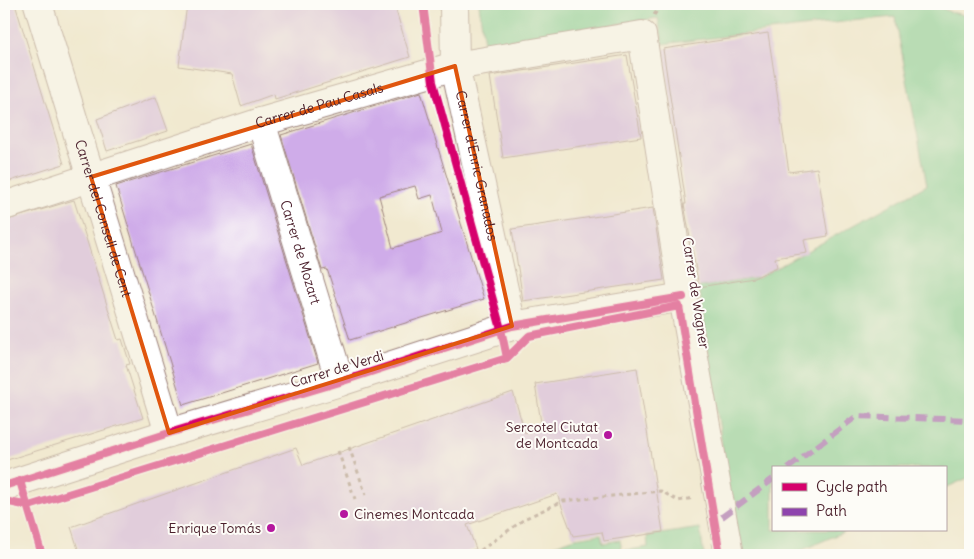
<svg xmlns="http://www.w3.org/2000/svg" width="974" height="559" viewBox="0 0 974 559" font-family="Delius,sans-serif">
	<rect width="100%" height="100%" fill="#fdfcf7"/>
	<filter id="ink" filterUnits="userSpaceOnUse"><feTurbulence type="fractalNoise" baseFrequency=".02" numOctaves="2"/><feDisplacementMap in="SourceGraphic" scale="10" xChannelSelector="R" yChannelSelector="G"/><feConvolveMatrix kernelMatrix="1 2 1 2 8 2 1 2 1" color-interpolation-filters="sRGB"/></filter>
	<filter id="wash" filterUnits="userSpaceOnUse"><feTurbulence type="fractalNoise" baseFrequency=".0096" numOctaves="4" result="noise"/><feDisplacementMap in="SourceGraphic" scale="20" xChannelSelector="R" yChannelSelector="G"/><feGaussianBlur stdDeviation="1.12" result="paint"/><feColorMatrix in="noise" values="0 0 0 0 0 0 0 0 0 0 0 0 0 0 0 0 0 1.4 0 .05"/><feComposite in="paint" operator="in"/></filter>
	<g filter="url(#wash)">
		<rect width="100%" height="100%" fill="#f1e9d0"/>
		<!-- green -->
		<path fill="#74cd93" stroke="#5f765f" d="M479 4H933L950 12 970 16V477L945 488V468H773V530H848L791 555H738L699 287 758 278 927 185 895 17 851 21 663 44 658 18 484 44Z
			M700 528 704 555H526L575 538 601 534 603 543 620 540 622 551 648 547 647 536Z"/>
		<g id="blocks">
			<!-- building -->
			<path fill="#cface9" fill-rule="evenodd" d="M4 4H15L64 164 4 183Z
				M187 4H394L410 57 275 99 274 94 241 106 232 74 179 66Z
				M768 33 789 172 817 168 828 236 804 240 807 253 775 258 777 267 754 278 699 287 684 204H686L663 49Z
				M627 55 641 137 503 158 490 76Z
				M421 92 484 299 350 340 327 269 322 270 281 135ZM415 186 419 199 432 195 442 233 393 248 379 196Z
				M156 97 168 131 107 151 97 119Z
				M251 144 318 363 183 405 116 186Z
				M74 200 118 340 122 339 130 364 126 365 143 418 7 460 4 450V221Z
				M653 208 664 280 523 301 512 229Z
				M637 368 663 532 604 541 602 532 573 536 557 494 467 525 476 549 458 555H80L71 527 296 448 303 465 513 392 525 433 542 429 535 384Z"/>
		</g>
	</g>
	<g filter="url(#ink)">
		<use href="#blocks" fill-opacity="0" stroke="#9e847e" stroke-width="1"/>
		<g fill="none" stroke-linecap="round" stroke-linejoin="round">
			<defs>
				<g id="street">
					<path id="s1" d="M38 4 169 433"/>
					<path id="s2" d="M454 4 455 66 512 326"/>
					<path id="s3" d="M261 122 340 382"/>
					<path id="s4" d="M4 206 261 122 455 66 642 35 683 297 729 555"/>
					<path d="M4 486 169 433 340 382 512 326 683 297"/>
				</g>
			</defs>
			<!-- street casing -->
			<use href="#street" stroke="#9e847e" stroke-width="30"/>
			<!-- path -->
			<path stroke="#9e847e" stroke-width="3" stroke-dasharray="4 4" stroke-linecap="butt" d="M654 15 662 4
				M349 447 366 495
				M338 451 355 499
				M474 555 526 518 563 501 661 491 678 501 694 498"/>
			<!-- street -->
			<use href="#street" stroke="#fff" stroke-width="28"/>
			<!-- quiet -->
			<path stroke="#8e44ad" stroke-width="6" stroke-dasharray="12 6" stroke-linecap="butt" d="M788 468 857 416 970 420
				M722 517 773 479"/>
			<defs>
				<path id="cycleway" d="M507 358 529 336 679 306 720 555
					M20 481 42 555
					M4 486 169 433 340 382 512 326 683 297
					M4 501 29 506 507 358 501 329 433 82 423 4"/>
			</defs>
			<!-- cycleway casing -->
			<use href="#cycleway" stroke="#fdfcf7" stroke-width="11"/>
			<!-- cycleway -->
			<use href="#cycleway" stroke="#d6006c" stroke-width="8"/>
		</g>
	</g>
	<!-- marked area -->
	<path d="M0 0H974V559H0ZM455 66 512 326 169 433 91 177Z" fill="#f1e9d0" fill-opacity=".55" fill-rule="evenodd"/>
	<path fill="none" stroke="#e0560e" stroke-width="4" stroke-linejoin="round" d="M455 66 512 326 169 433 91 177Z"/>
	<!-- markers -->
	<g fill="#b5179e" stroke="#fdfcf7" stroke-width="2">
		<circle cx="608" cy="435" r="5"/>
		<circle cx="344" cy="514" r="5"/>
		<circle cx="271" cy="528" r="5"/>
	</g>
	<g text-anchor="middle" stroke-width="4" stroke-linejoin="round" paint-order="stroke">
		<!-- street labels -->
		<g font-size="14" fill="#4a1f2b" stroke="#fdfcf7">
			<text dy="5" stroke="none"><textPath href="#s4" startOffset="331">Carrer de Pau Casals</textPath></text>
			<text dy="5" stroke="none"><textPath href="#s2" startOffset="164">Carrer d'Enric Granados</textPath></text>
			<text dy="5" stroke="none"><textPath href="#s1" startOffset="224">Carrer del Consell de Cent</textPath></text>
			<text dy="5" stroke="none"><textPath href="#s3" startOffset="136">Carrer de Mozart</textPath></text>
			<text transform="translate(696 293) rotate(81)" y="5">Carrer de Wagner</text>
			<text transform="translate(337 369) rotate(-17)" y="5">Carrer de Verdi</text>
		</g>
		<!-- poi labels -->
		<g font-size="14" fill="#4a1f2b" stroke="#fdfcf7" text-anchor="end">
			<text x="598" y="432">Sercotel Ciutat<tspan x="598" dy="16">de Montcada</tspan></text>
			<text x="354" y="519" text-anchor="start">Cinemes Montcada</text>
			<text x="261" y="533">Enrique Tomás</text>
		</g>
	</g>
	<!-- margin -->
	<rect width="974" height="559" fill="none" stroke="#fdfcf7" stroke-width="20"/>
	<!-- legend -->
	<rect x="772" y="466" width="175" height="65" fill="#fdfcf7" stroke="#b5a4a5"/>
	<rect x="782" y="483" width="25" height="8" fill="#d6006c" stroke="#b5a4a5"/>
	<text x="816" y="492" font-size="15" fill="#4a1f2b">Cycle path</text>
	<rect x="782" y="508" width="25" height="8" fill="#8e44ad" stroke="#b5a4a5"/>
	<text x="816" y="516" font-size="15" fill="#4a1f2b">Path</text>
</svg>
